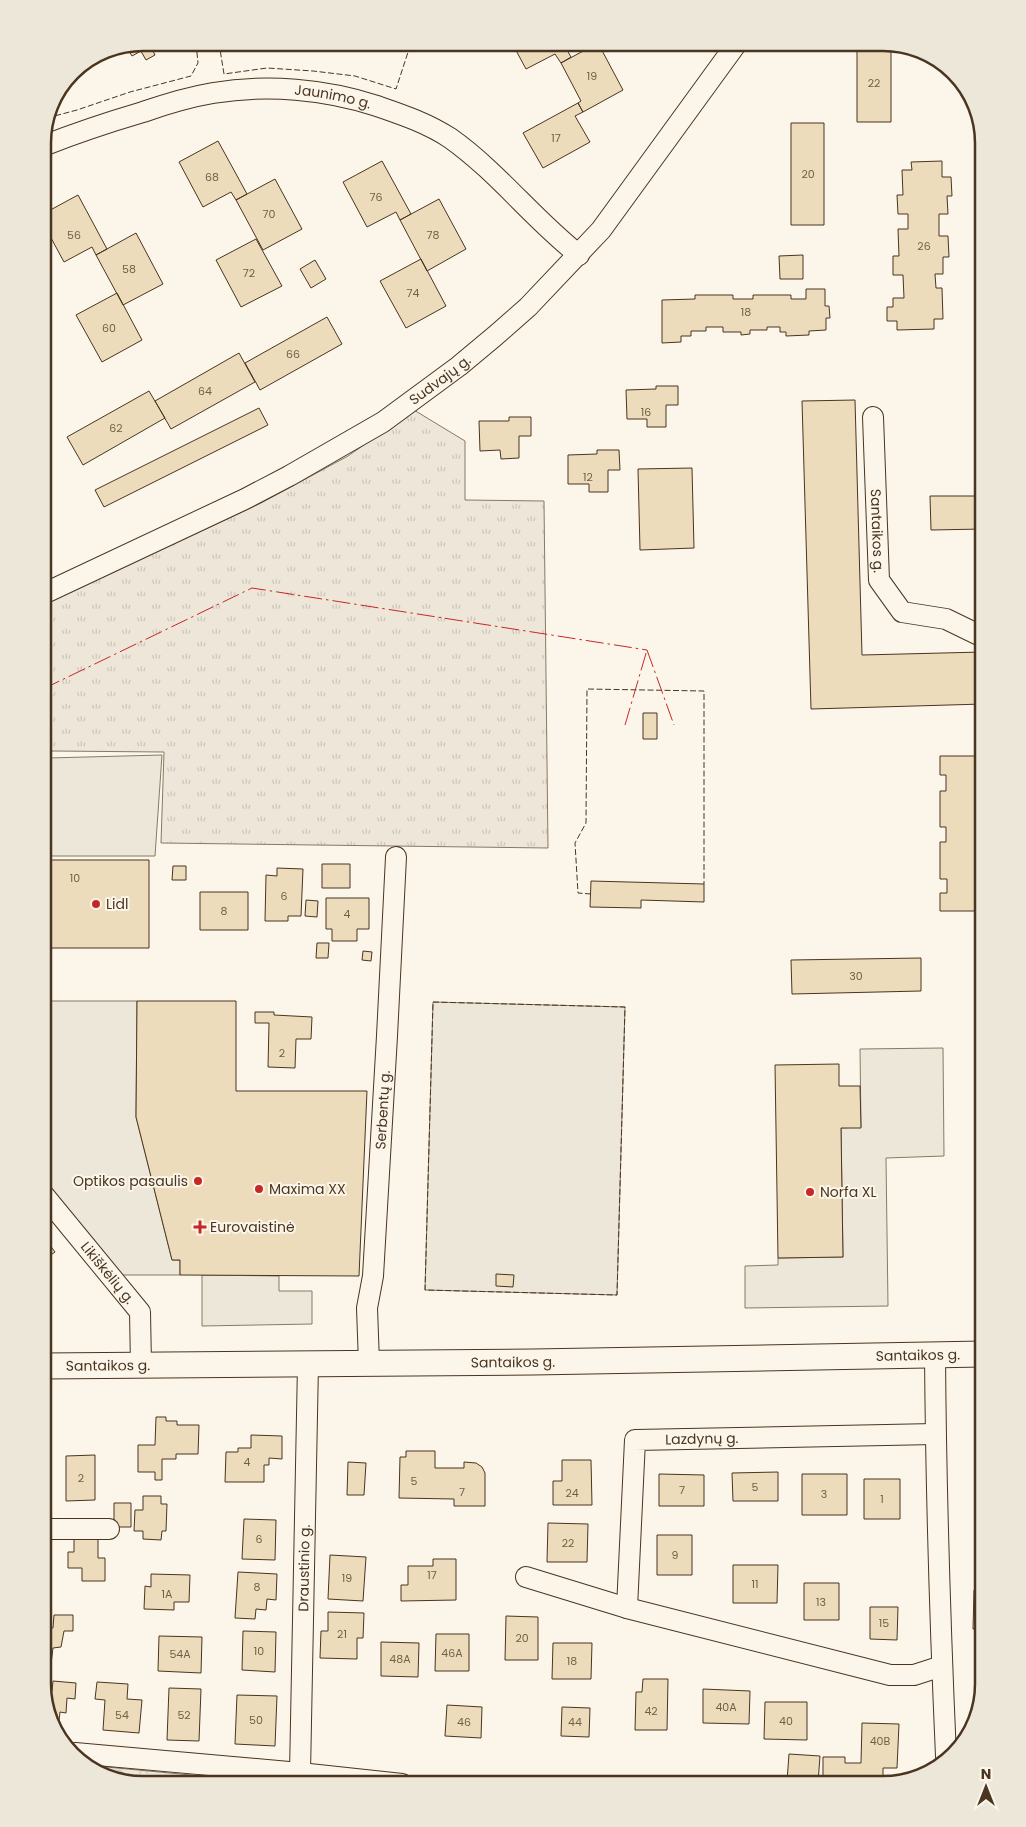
<svg xmlns="http://www.w3.org/2000/svg" width="1026" height="1827" viewBox="0 0 1026 1827" font-family="Poppins,sans-serif">
	<defs>
		<pattern id="grass-tufts" width="24" height="20" patternUnits="userSpaceOnUse" patternTransform="scale(1.25)"><rect width="24" height="20" fill="#ede6d9"/><path d="M3 7l-1-3M5 7V3M7 7l1-3M15 17l-1-3M17 17v-4M19 17l1-3" fill="none" stroke="#cdc6ba"/></pattern>
		<pattern id="forest-crowns" width="20" height="18" patternUnits="userSpaceOnUse" patternTransform="scale(1.25)"><rect width="20" height="18" fill="#ede6d9"/><path d="M2 6a3 3 0 1 1 6 0M12 15a3 3 0 1 1 6 0" fill="none" stroke="#cdc6ba"/></pattern>
	</defs>
	<rect width="100%" height="100%" fill="#fbf6e9"/>
	<!-- grass -->
	<path fill="url(#grass-tufts)" stroke="#887966" d="M414 410 465 441V500L544 501 548 848 161 843 164 752 53 751 43 756V605L261 503 348 456Z"/>
	<!-- forest -->
	<path fill="url(#forest-crowns)" stroke="#887966" d="M85 1765 286 1784H137L87 1767Z"/>
	<!-- parking -->
	<path fill="#ede7d9" stroke="#887966" d="M162 755 155 856H43V761L48 758Z
		M43 1001H137L136 1117 172 1260H180V1275H120L43 1179Z
		M433 1002 625 1007 617 1295 425 1290Z
		M943 1048 944 1156 886 1158 888 1306 745 1308V1266L778 1265V1258L843 1257 841 1128 861 1127 860 1049Z
		M202 1275 279 1276V1291H312V1324L202 1326Z"/>
	<!-- building -->
	<path fill="#ecdcbc" stroke="#4a3520" d="M145 43H149L155 55 146 60 138 46Z
		M512 43H563L571 57 561 63 555 54 526 69Z
		M598 43 623 90 583 112 578 103 581 101 561 63Z
		M857 43H891V122H857Z
		M137 44 141 51 132 56 126 46Z
		M578 103 583 112 575 116 590 142 543 168 523 133Z
		M791 123H824V225H791Z
		M218 141 247 194 236 200 231 192 203 207 179 162Z
		M382 161 411 214 400 220 396 212 367 227 343 182Z
		M942 161V177H951L952 196H947L948 214H939V236H948L949 257H943V274H935L936 288H942L943 319H934V329L897 330V321H887V307H893V298H904L903 275H893V256H899L898 229H908V214H898L897 195H903L902 170H912L911 162Z
		M275 179 302 229 263 250 236 200Z
		M78 195 107 249 96 255 92 247 64 262 43 223V214Z
		M439 199 466 249 427 271 400 220Z
		M136 233 163 284 123 305 96 255Z
		M256 239 282 286 241 307 216 260Z
		M803 255V279H780L779 256Z
		M421 259 446 306 406 328 380 281Z
		M315 260 326 279 311 288 300 269Z
		M806 289H825V306H829L830 318H826V330L809 331V335L786 336V332H780V327H767V330H750V334L741 335V332H723V327H706V331H691V336H681V342L662 343V300L695 299V295H733V299H753V295H791V299H806Z
		M117 293 142 340 102 362 76 315Z
		M327 317 342 344 260 390 245 363Z
		M239 353 255 382 171 429 155 401Z
		M656 386H678V405H666V427H647V419H627L626 390 656 389Z
		M149 391 165 418 83 465 67 437Z
		M855 400 862 655 983 652V704L811 709 802 401Z
		M259 408 268 425 104 507 95 490Z
		M509 417H531V436H519V458L501 459 500 450 480 451 479 421H509Z
		M597 450H619L620 470H608V492H589V484H568V455L597 454Z
		M692 468 694 548 640 550 638 469Z
		M930 496H983V529L931 530Z
		M643 713H657V739H643Z
		M940 756H983V911H940V893H947V879H940V842H946V827H940V791H946V775H940Z
		M43 860H149V948H43Z
		M322 864H350V888H322Z
		M173 866H186V880H172Z
		M277 868 303 869 301 916H288V921H265L266 875 277 876Z
		M591 881 704 884V902L641 900V908L590 907Z
		M200 892H248V930H200Z
		M326 898H369V929H357V941H332V929H326Z
		M306 900 318 901 317 917 305 916Z
		M317 943H329L328 958H316Z
		M363 951 372 952 371 961 362 960Z
		M921 958V991L792 994 791 960Z
		M137 1001H236V1091H367L359 1276 180 1275V1260H172L136 1117Z
		M255 1012H274V1015L312 1017 311 1039H296L295 1068 268 1067 269 1023H255Z
		M839 1064V1086H860L861 1128H841L843 1257 778 1258 775 1065Z
		M44 1237 55 1252 45 1259 43 1255Z
		M496 1274 514 1275 513 1287 496 1286Z
		M156 1417H166V1421H177V1425H199L198 1454H176V1459H162V1480H155V1472H138V1445H155Z
		M251 1435 282 1436V1459L269 1458V1465H264V1482H225L226 1452H238V1448H251Z
		M406 1451H435V1468H464V1462L476 1463 482 1467 485 1473V1506H454V1499L399 1498 400 1457H406Z
		M95 1455V1500L66 1501V1456Z
		M562 1460H591L592 1505H553V1481H562Z
		M348 1462 366 1463 364 1495H347Z
		M43 1468H45V1497H43Z
		M778 1472V1501H733L732 1473Z
		M659 1474 704 1475V1506H659Z
		M802 1474H847V1515H802Z
		M864 1479H900V1519H864Z
		M143 1496H161V1504H167L166 1531H162L161 1540 143 1539V1531H134L135 1510H143Z
		M114 1503H131V1527H114Z
		M244 1519 276 1520 275 1560 242 1559Z
		M548 1523 588 1524 587 1562H547Z
		M657 1535H692V1575H657Z
		M74 1539H98V1558H105V1581H82V1568H68V1552H74Z
		M330 1555 366 1557 363 1601 328 1599Z
		M433 1559H456V1600L401 1601V1585H408V1566H433Z
		M733 1565H778L777 1603H733Z
		M238 1572 277 1574 276 1600 267 1599 266 1610 256 1609 255 1619 235 1618Z
		M151 1574 190 1575 189 1602H174V1610L144 1609 145 1586 151 1587Z
		M804 1583H839V1620H804Z
		M974 1590H983V1629H973Z
		M870 1607H898L897 1640 870 1639Z
		M328 1612 364 1613 363 1638H357V1659L320 1658 321 1631H328Z
		M54 1615H73V1631H64L61 1647 53 1648 51 1664 43 1663V1628H53Z
		M506 1616 538 1617V1660H505Z
		M243 1631 276 1632 275 1672 242 1670Z
		M436 1634H469V1671H435Z
		M159 1636 202 1637 201 1673 158 1671Z
		M381 1642 419 1643 418 1677 381 1676Z
		M553 1643H592L591 1679H552Z
		M983 1653V1684L980 1694H976V1654Z
		M643 1679H668L667 1730H635L636 1692H642Z
		M53 1681 76 1683 75 1699 67 1698 66 1713 60 1712 58 1730 50 1722 44 1690 52 1691Z
		M97 1682 128 1684 127 1699 142 1700 139 1733 103 1730 105 1700 95 1699Z
		M169 1688 201 1689 199 1741 167 1740Z
		M703 1689 750 1691 749 1724 703 1723Z
		M237 1695 277 1696 275 1746 235 1744Z
		M765 1702H807V1740L764 1739Z
		M447 1705 482 1707 481 1738 445 1736Z
		M562 1707 590 1708 589 1737 561 1736Z
		M862 1723 899 1724 897 1768H883V1778L858 1777V1784H823V1757H845V1763H861Z
		M789 1754 820 1756 818 1783 787 1781Z"/>
	<g fill="none" stroke-linecap="round" stroke-linejoin="round">
		<defs>
			<g id="minor">
				<path id="s1" d="M43 146C76 133 109 122 143 112 166 104 189 97 213 93 267 84 325 89 377 106 403 115 427 123 450 138 498 172 533 219 579 255"/>
				<path id="s2" d="M873 417 879 580 902 612 946 619 983 637"/>
				<path id="s3" d="M43 594 245 499 289 476 383 422 459 366 495 336 528 307 601 230 737 43"/>
				<path id="s4" d="M43 1194 140 1312 141 1365"/>
				<path d="M935 1354C936 1488 940 1622 946 1756"/>
				<path id="s5" d="M369 1363 367 1308 373 1276 387 1036 396 857"/>
				<path d="M43 1529H109"/>
				<path d="M526 1577 627 1608 890 1675H914L942 1666"/>
				<path id="s6" d="M627 1608 635 1440 935 1434"/>
				<path d="M75 1753 300 1773 402 1784"/>
				<path id="s7" d="M300 1773 308 1364"/>
			</g>
			<g id="major">
				<path id="s8" d="M43 1366 533 1362 983 1354"/>
			</g>
		</defs>
		<!-- minor casing -->
		<use href="#minor" stroke="#4a3520" stroke-width="22"/>
		<!-- major casing -->
		<use href="#major" stroke="#4a3520" stroke-width="27"/>
		<!-- minor -->
		<use href="#minor" stroke="#fbf6e9" stroke-width="20"/>
		<!-- major -->
		<use href="#major" stroke="#fbf6e9" stroke-width="25"/>
		<!-- fence -->
		<path stroke="#4a3520" stroke-width="1" stroke-dasharray="6 2.5" stroke-linecap="butt" d="M219 43 224 74 267 68 313 71 355 76 396 89 411 43
			M47 118 77 110 130 92 191 76 198 63 196 43
			M591 894 578 893 575 843 586 823 587 689 704 691V884
			M433 1002 625 1007 617 1295 425 1290Z"/>
		<!-- power -->
		<path stroke="#c62828" stroke-width="1" stroke-dasharray="18 4 2.5 4" stroke-linecap="butt" d="M647 650 674 725
			M43 689 252 588 647 650
			M625 725 647 650"/>
	</g>
	<!-- markers -->
	<g fill="#c62828" stroke="#fbf6e9" stroke-width="2">
		<circle cx="96" cy="904" r="5"/>
		<circle cx="198" cy="1181" r="5"/>
		<circle cx="259" cy="1189" r="5"/>
		<circle cx="810" cy="1192" r="5"/>
		<path d="M197.5 1219.5h5v5h5v5h-5v5h-5v-5h-5v-5h5z"/>
	</g>
	<g text-anchor="middle" stroke-width="4" stroke-linejoin="round" paint-order="stroke">
		<!-- number labels -->
		<g font-size="11" fill="#725f47">
			<text x="592" y="80">19</text>
			<text x="874" y="87">22</text>
			<text x="556" y="142">17</text>
			<text x="808" y="178">20</text>
			<text x="212" y="181">68</text>
			<text x="376" y="201">76</text>
			<text x="269" y="218">70</text>
			<text x="74" y="239">56</text>
			<text x="433" y="239">78</text>
			<text x="924" y="250">26</text>
			<text x="129" y="273">58</text>
			<text x="249" y="277">72</text>
			<text x="413" y="297">74</text>
			<text x="746" y="316">18</text>
			<text x="109" y="332">60</text>
			<text x="293" y="358">66</text>
			<text x="205" y="395">64</text>
			<text x="646" y="416">16</text>
			<text x="116" y="432">62</text>
			<text x="588" y="481">12</text>
			<text x="75" y="882">10</text>
			<text x="284" y="900">6</text>
			<text x="224" y="915">8</text>
			<text x="347" y="918">4</text>
			<text x="856" y="980">30</text>
			<text x="282" y="1057">2</text>
			<text x="247" y="1466">4</text>
			<text x="81" y="1482">2</text>
			<text x="414" y="1485">5</text>
			<text x="755" y="1491">5</text>
			<text x="682" y="1494">7</text>
			<text x="462" y="1496">7</text>
			<text x="572" y="1497">24</text>
			<text x="824" y="1498">3</text>
			<text x="882" y="1503">1</text>
			<text x="259" y="1543">6</text>
			<text x="568" y="1547">22</text>
			<text x="675" y="1559">9</text>
			<text x="432" y="1579">17</text>
			<text x="347" y="1582">19</text>
			<text x="755" y="1588">11</text>
			<text x="257" y="1591">8</text>
			<text x="167" y="1598">1A</text>
			<text x="821" y="1606">13</text>
			<text x="884" y="1627">15</text>
			<text x="342" y="1638">21</text>
			<text x="522" y="1642">20</text>
			<text x="259" y="1655">10</text>
			<text x="452" y="1657">46A</text>
			<text x="180" y="1658">54A</text>
			<text x="400" y="1663">48A</text>
			<text x="572" y="1665">18</text>
			<text x="726" y="1711">40A</text>
			<text x="651" y="1715">42</text>
			<text x="122" y="1719">54</text>
			<text x="184" y="1719">52</text>
			<text x="256" y="1724">50</text>
			<text x="786" y="1725">40</text>
			<text x="464" y="1726">46</text>
			<text x="575" y="1726">44</text>
			<text x="880" y="1745">40B</text>
		</g>
		<!-- street labels -->
		<g font-size="14" fill="#4a3520" stroke="#fbf6e9">
			<text dy="5" stroke="none"><textPath href="#s1" startOffset="299">Jaunimo g.</textPath></text>
			<text dy="5" stroke="none"><textPath href="#s3" startOffset="452">Sudvajų g.</textPath></text>
			<text dy="5" stroke="none"><textPath href="#s2" startOffset="114">Santaikos g.</textPath></text>
			<text dy="5" stroke="none"><textPath href="#s5" startOffset="254">Serbentų g.</textPath></text>
			<text dy="5" stroke="none"><textPath href="#s4" startOffset="102">Likiškėlių g.</textPath></text>
			<text dy="5" stroke="none"><textPath href="#s8" startOffset="875">Santaikos g.</textPath></text>
			<text dy="5" stroke="none"><textPath href="#s8" startOffset="470">Santaikos g.</textPath></text>
			<text dy="5" stroke="none"><textPath href="#s8" startOffset="65">Santaikos g.</textPath></text>
			<text dy="5" stroke="none"><textPath href="#s6" startOffset="235">Lazdynų g.</textPath></text>
			<text dy="5" stroke="none"><textPath href="#s7" startOffset="205">Draustinio g.</textPath></text>
		</g>
		<!-- poi labels -->
		<g font-size="14" fill="#4a3520" stroke="#fbf6e9" text-anchor="start">
			<text x="106" y="909">Lidl</text>
			<text x="188" y="1186" text-anchor="end">Optikos pasaulis</text>
			<text x="269" y="1194">Maxima XX</text>
			<text x="820" y="1197">Norfa XL</text>
			<text x="210" y="1232">Eurovaistinė</text>
		</g>
	</g>
	<!-- crop -->
	<path d="M0 0H1026V1827H0ZM143 51H883A92 92 0 0 1 975 143V1684A92 92 0 0 1 883 1776H143A92 92 0 0 1 51 1684V143A92 92 0 0 1 143 51Z" fill="#ede7d9" fill-rule="evenodd"/>
	<path fill="none" stroke="#4a3520" stroke-width="2.5" d="M143 51H883A92 92 0 0 1 975 143V1684A92 92 0 0 1 883 1776H143A92 92 0 0 1 51 1684V143A92 92 0 0 1 143 51Z"/>
	<!-- north arrow -->
	<g transform="translate(986 1787)" stroke="#fbf6e9" stroke-width="4" paint-order="stroke">
	<path d="M0-4L9 19L0 12L-9 19Z" fill="#4a3520"/>
	<text y="-8" font-size="14" font-weight="bold" text-anchor="middle" fill="#4a3520">N</text>
	</g>
</svg>
